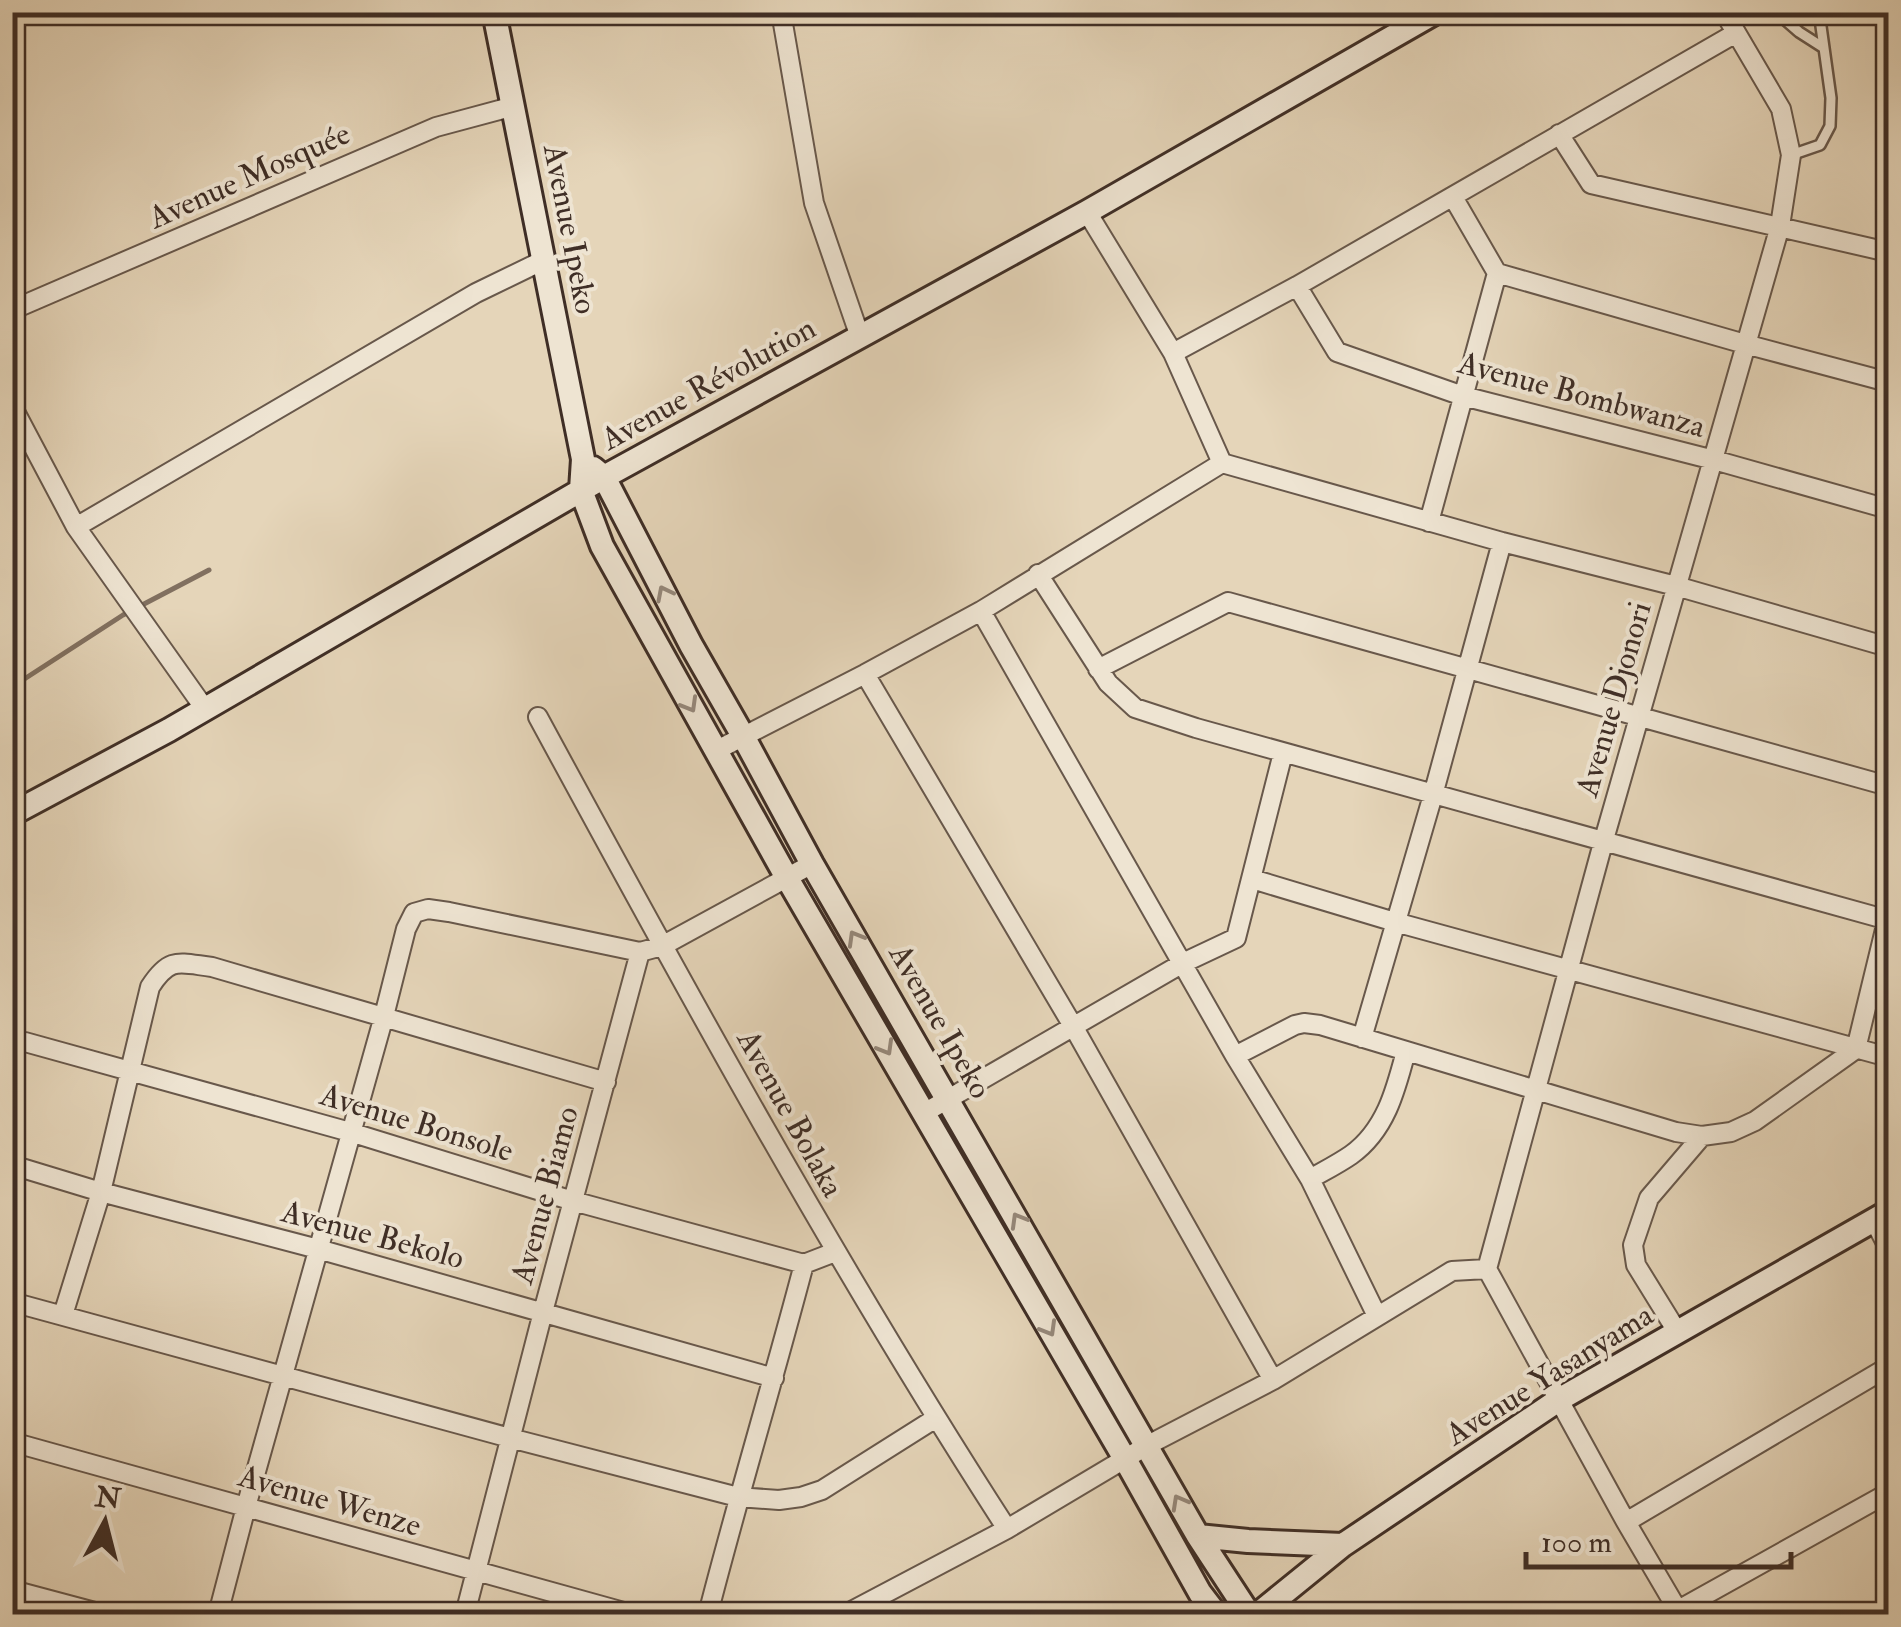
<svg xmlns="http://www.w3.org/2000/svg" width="1901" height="1627" viewBox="0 0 1901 1627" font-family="'IM FELL Double Pica',serif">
	<rect width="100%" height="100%" fill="#e5d5b9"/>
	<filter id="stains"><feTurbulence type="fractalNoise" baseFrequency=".002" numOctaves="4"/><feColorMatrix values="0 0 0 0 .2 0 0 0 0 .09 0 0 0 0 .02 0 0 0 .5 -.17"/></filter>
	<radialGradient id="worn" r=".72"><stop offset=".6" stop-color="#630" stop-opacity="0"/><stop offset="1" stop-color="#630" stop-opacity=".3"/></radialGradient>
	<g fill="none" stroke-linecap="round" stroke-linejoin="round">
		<!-- stream -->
		<path stroke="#817060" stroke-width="5" d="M12 687 123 615 209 570"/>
		<defs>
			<path id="lane" d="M1776 12 1799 32 1824 48
				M1791 155 1820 145 1830 126 1831 98 1819 12"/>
			<path id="street" d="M781 12 814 203 860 337
				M1559 134 1591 184 1888 252
				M1453 197 1497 273 1745 344 1888 382
				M1087 212 1173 353 1222 463
				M1297 286 1337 352 1463 396 1714 460 1888 509
				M12 310 436 127 514 106
				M1173 353 1297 286 1736 33
				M12 406 76 527 205 709
				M1429 522 1497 273
				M76 527 476 293 544 260
				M1038 574 1108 683 1135 708 1196 728 1888 920
				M981 611 1235 1056 1310 1179 1377 1316
				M1098 669 1228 602 1888 786
				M865 674 1073 1026 1273 1380
				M538 717C687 992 837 1266 1007 1529
				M717 750 865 674 981 611 1222 463 1502 542 1676 586 1888 647
				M1252 879 1395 922 1888 1057
				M1362 1038 1433 795 1502 542
				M12 1043 25 1042 350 1132 573 1201 804 1264
				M1235 1056 1295 1025 1304 1023 1320 1025 1676 1132 1702 1136 1731 1132 1755 1121 1856 1049 1888 917
				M924 1113 1183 963 1236 938 1283 753
				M12 1165 101 1192 318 1249 774 1378
				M1310 1179C1324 1171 1338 1164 1351 1155 1386 1130 1396 1089 1406 1051
				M1874 1220 1888 1247
				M12 1302 510 1438 738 1497 779 1500 801 1497 822 1490 936 1418
				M63 1315 101 1192 150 987C170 956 179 963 212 967L606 1082
				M1678 1333 1636 1265 1633 1245 1649 1198 1702 1136
				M12 1442 631 1614
				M1626 1522 1888 1367
				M12 1590 102 1614
				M218 1614 246 1507 384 1016 406 929 414 913 428 909 449 912 640 952
				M465 1614 543 1312 640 952 662 946 812 864
				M708 1614C738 1497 773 1382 804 1264L835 1252
				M846 1614 1007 1529 1148 1445 1273 1380 1452 1271 1487 1269
				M1671 1614 1888 1493
				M1680 1614 1626 1522 1487 1269 1603 843 1780 226 1791 155 1781 109 1724 12
				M1878 1614 1888 1609"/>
			<path id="secondary" d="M494 12 583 459 581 490 602 546 787 878 1125 1459 1200 1593 1216 1614
				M593 468 604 477 691 645 743 736 812 864 1198 1536 1249 1614
				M12 814 169 730 604 477 1087 212 1436 12
				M1198 1536 1248 1541 1343 1545
				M1258 1614 1343 1545 1560 1399 1888 1212"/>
		</defs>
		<!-- lane casing -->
		<use href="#lane" stroke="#68584b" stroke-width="14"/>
		<!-- street casing -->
		<use href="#street" stroke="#68584b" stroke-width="22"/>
		<!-- secondary casing -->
		<use href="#secondary" stroke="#3f2e26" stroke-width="28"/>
		<!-- lane -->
		<use href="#lane" stroke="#eee4d2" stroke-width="9"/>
		<!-- street -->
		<use href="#street" stroke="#eee4d2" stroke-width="18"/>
		<!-- secondary -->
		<use href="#secondary" stroke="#eee4d2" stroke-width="22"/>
	</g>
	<!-- one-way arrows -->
	<defs><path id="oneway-chevron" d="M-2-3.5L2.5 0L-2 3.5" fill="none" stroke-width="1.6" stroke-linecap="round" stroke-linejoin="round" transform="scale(2.5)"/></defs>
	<g stroke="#96897c">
		<use href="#oneway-chevron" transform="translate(664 593) rotate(-117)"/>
		<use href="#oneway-chevron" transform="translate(690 705) rotate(60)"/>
		<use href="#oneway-chevron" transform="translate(855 938) rotate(-120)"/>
		<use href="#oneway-chevron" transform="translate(886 1048) rotate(60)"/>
		<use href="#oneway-chevron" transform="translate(1018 1220) rotate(-120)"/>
		<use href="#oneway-chevron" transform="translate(1049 1329) rotate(60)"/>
		<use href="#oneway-chevron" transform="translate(1179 1502) rotate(-119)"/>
	</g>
	<g text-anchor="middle" stroke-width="8" stroke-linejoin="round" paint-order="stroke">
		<!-- street labels -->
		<g font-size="32" fill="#3f2e26" stroke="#eee4d2">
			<text transform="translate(249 175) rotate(-24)" y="11">Avenue Mosquée</text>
			<text transform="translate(571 229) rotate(79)" y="11">Avenue Ipeko</text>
			<text transform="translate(708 383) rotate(-29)" y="11">Avenue Révolution</text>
			<text transform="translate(1582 394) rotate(15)" y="11">Avenue Bombwanza</text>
			<text transform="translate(1613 699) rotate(-74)" y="11">Avenue Djonori</text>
			<text transform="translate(941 1021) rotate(60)" y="11">Avenue Ipeko</text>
			<text transform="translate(791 1113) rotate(61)" y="11">Avenue Bolaka</text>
			<text transform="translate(417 1122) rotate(17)" y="11">Avenue Bonsole</text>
			<text transform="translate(544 1195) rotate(-75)" y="11">Avenue Biamo</text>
			<text transform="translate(373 1234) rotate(15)" y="11">Avenue Bekolo</text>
			<text transform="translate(1549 1374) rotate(-32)" y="11">Avenue Yasanyama</text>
			<text transform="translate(330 1500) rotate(16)" y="11">Avenue Wenze</text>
		</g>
	</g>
	<!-- margin -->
	<rect width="1901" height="1627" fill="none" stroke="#e5d5b9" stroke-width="50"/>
	<rect x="15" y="15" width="1871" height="1597" fill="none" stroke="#3f2e26" stroke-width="5"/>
	<rect x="25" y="25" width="1851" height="1577" fill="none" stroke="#3f2e26" stroke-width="2.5"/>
	<!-- north arrow -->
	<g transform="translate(105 1522) rotate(7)" stroke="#eee4d2" stroke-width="8" paint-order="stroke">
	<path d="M0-8L18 38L0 25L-18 38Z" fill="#3f2e26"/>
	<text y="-15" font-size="28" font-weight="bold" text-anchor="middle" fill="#3f2e26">N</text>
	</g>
	<!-- scale -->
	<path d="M1526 1552v15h265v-15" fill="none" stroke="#3f2e26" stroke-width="5"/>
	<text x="1541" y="1552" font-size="30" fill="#3f2e26" stroke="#eee4d2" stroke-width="8" paint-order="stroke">100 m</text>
	<rect width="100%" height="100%" filter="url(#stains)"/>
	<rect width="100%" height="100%" fill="url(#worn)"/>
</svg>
